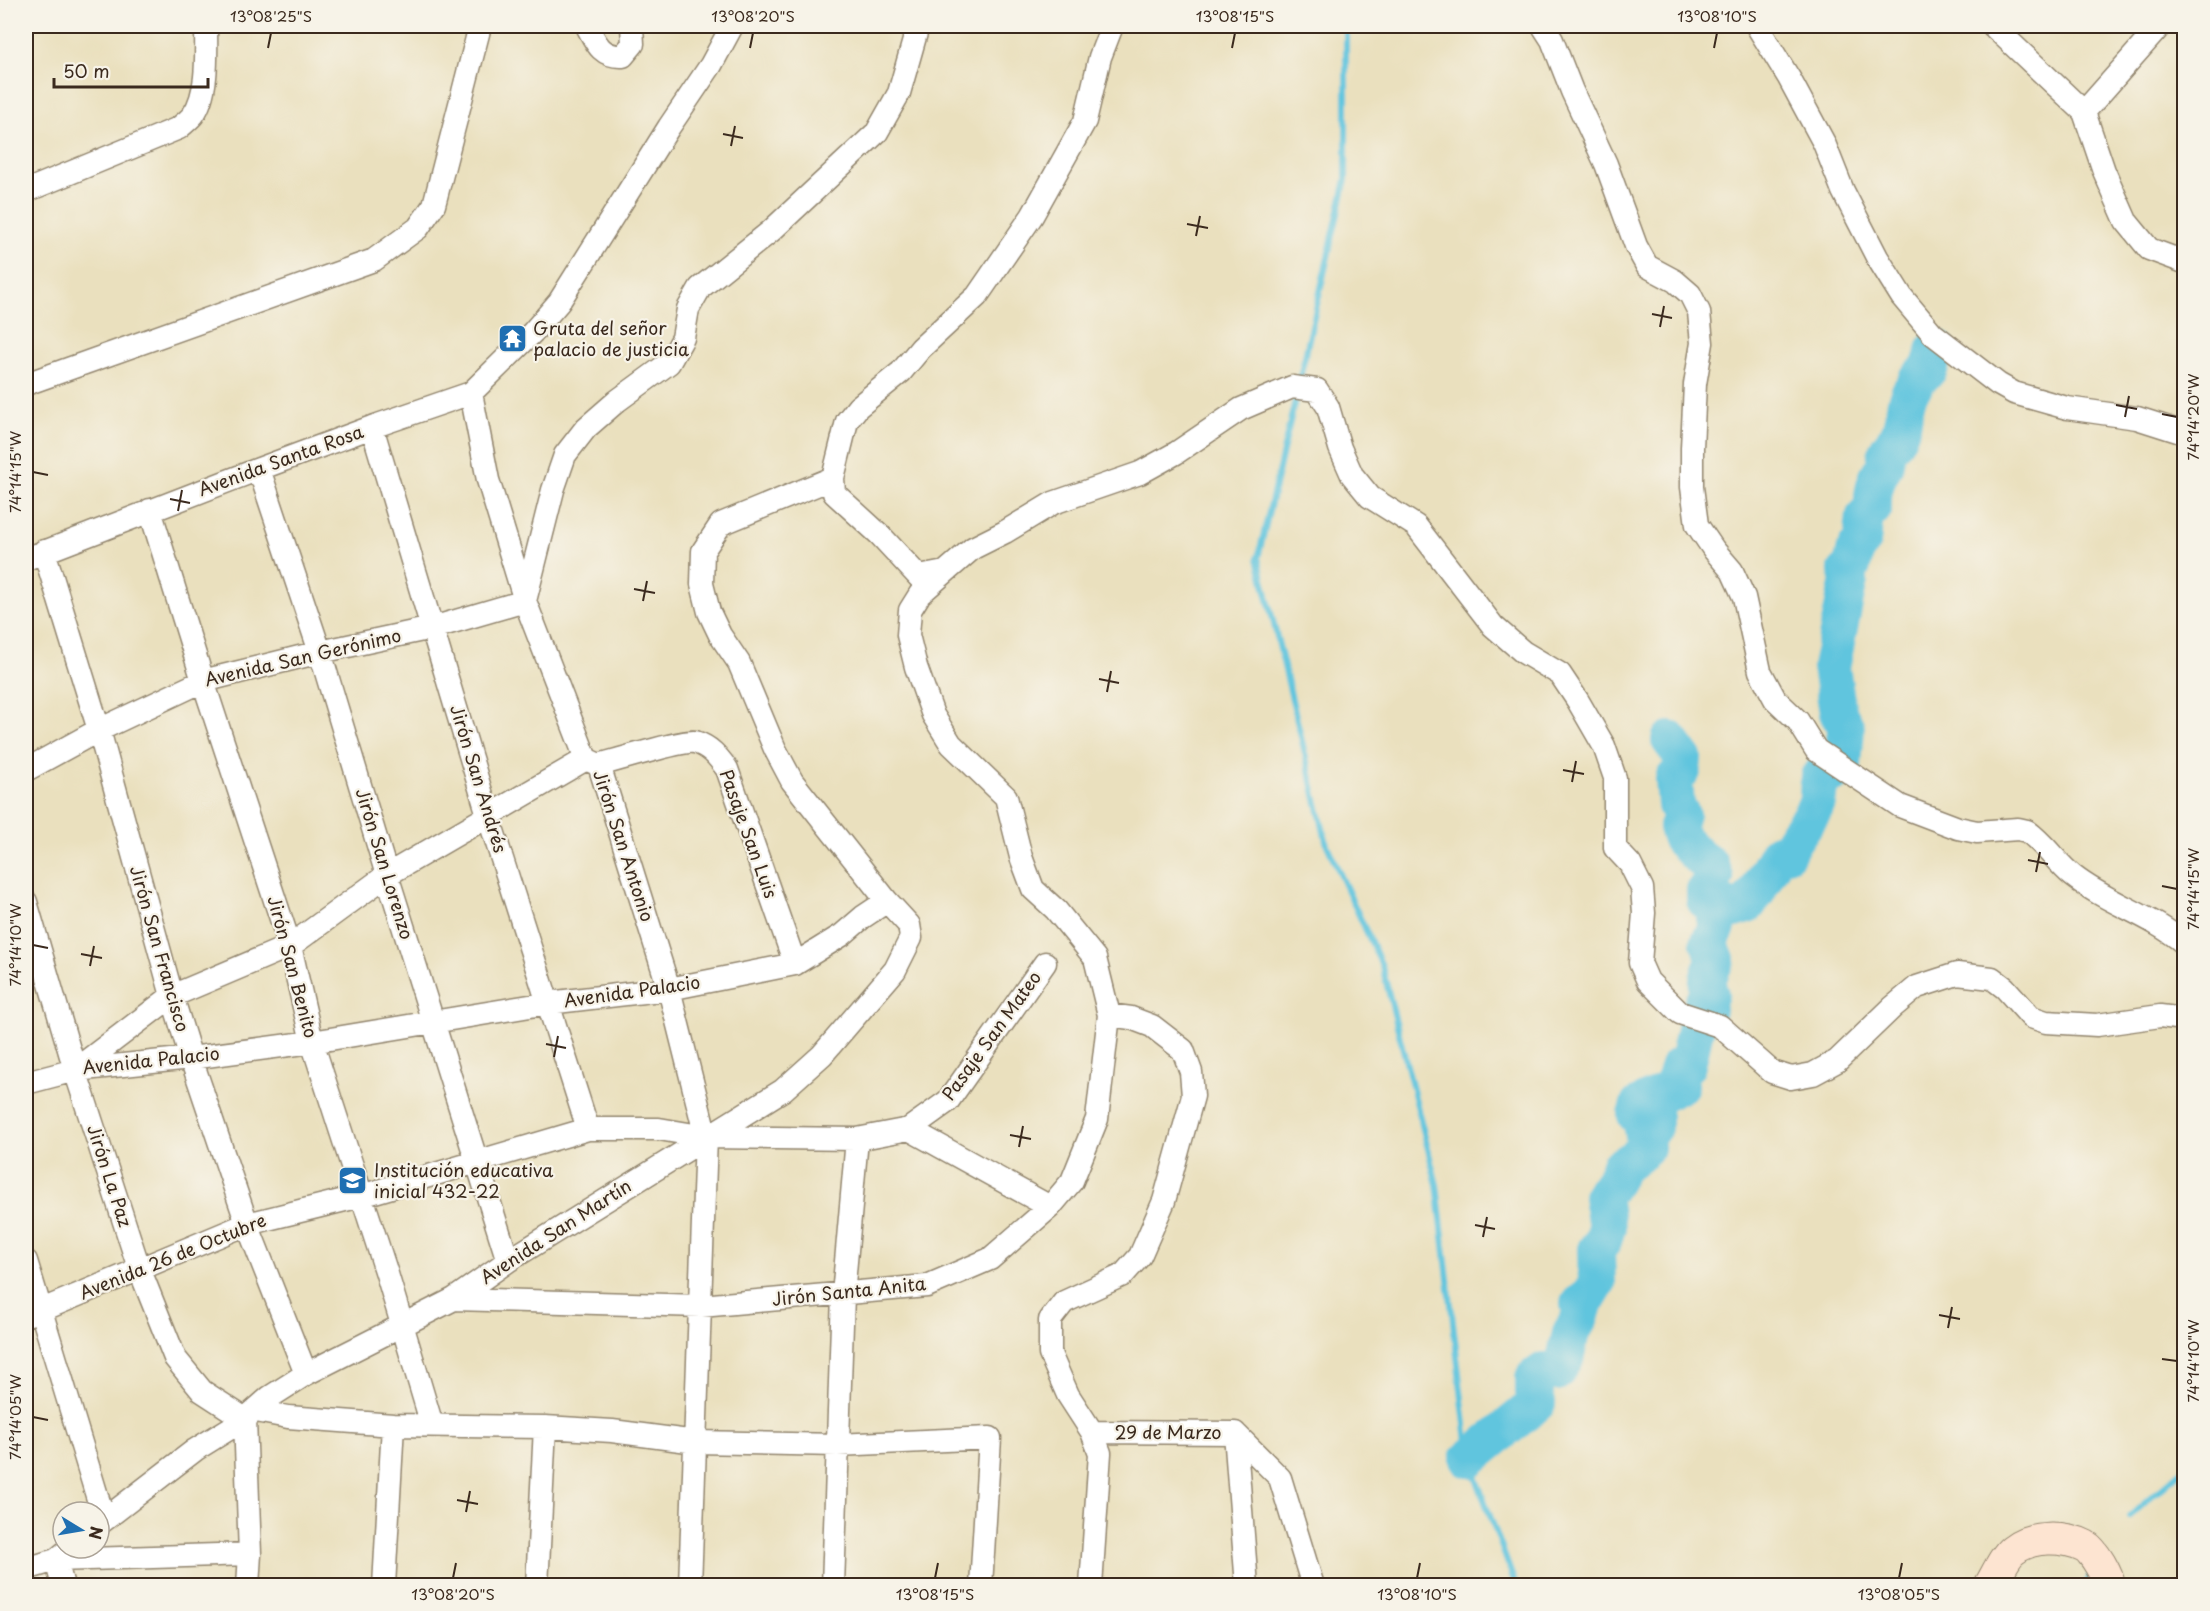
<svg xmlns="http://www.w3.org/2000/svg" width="2210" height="1611" viewBox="0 0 2210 1611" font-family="'Playpen Sans',sans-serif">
	<rect width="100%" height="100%" fill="#f7f3e8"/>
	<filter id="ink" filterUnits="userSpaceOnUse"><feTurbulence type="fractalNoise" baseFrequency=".0167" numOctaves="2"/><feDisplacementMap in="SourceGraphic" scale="12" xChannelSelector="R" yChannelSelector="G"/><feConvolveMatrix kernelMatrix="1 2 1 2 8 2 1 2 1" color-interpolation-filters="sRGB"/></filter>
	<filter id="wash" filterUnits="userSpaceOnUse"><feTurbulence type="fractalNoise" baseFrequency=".008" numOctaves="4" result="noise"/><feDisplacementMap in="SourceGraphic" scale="24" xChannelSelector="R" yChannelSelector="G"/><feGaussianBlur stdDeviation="1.35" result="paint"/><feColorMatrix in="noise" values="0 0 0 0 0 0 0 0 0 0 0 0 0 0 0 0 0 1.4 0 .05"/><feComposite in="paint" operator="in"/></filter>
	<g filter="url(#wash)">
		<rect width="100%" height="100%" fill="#eae0be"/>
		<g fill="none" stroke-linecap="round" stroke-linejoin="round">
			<!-- stream -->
			<path stroke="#61c5de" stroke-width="6" d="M1299 382 1346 179V26
				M1297 392 1258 558 1327 845 1382 966 1437 1185 1469 1459 1516 1586
				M2129 1517 2184 1468
				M2086 1586 2092 1570"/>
			<!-- river -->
			<path stroke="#61c5de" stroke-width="38" d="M1670 740 1683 758 1682 771 1674 779 1676 805 1681 814 1677 827 1681 839 1700 858 1709 864 1715 877 1705 890V900L1712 902 1716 909
				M1469 1459 1537 1403 1534 1392V1378L1544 1371 1556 1372 1565 1359 1571 1333 1579 1319 1583 1308 1579 1304 1590 1295 1597 1283 1596 1250 1603 1241 1607 1227 1602 1197 1617 1176 1619 1167 1633 1159 1646 1147 1643 1130 1653 1127V1117L1636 1115 1639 1105 1680 1085 1676 1075 1679 1066 1687 1065 1698 1016 1707 1009 1703 1002 1710 994C1704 983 1711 970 1716 959L1709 943 1717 927 1715 918 1716 909 1723 904 1734 909 1747 905 1756 893 1778 853H1787C1794 834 1811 821 1817 802 1819 794 1818 785 1819 777L1834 774 1843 764 1846 728 1838 713 1831 667 1849 580 1847 571 1852 566 1856 548 1862 542 1865 516 1873 508C1872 494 1875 480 1883 468 1886 463 1885 455 1888 450 1891 444 1897 440 1899 434 1906 418 1902 398 1915 385L1916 381 1929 369 1936 348"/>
		</g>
	</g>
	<g filter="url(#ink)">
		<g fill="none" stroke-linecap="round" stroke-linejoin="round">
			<defs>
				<path id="street" d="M587 26C596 43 601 57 623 56L633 44 632 26
					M1543 26 1552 40 1572 91 1606 164 1636 246 1647 266 1675 281 1690 294 1699 312 1702 343 1695 384 1692 448V487L1697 525 1714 550 1732 571 1744 597 1760 671 1775 699 1798 721 1816 750 1900 806 1958 828 1977 832 2018 829 2027 831C2045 844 2057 863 2073 876 2107 903 2151 915 2184 943
					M1757 26 1789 78 1824 143 1843 191 1877 257 1902 297 1933 334 1998 384 2014 393 2067 408 2137 418 2184 433
					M1993 26 2084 112 2104 171 2126 221 2149 249 2184 262
					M2084 112 2160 26
					M26 191 179 128C183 124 189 120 193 115 209 93 206 51 206 26
					M26 384 374 260 418 228 434 205 480 26
					M471 393 488 480 525 601 586 759 599 765 669 989 706 1137 690 1586
					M372 427 488 815 588 1129
					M259 469 320 652 387 875 508 1261
					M833 478 721 524 703 551 702 584 709 612 720 635 739 663 775 749 792 781 887 901
					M150 510 203 681 290 946 312 1042 387 1274 432 1425
					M44 551 99 730 172 996 191 1058 247 1224 306 1374
					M26 559 259 469 372 427 471 393 533 332 559 302 669 127 711 65 732 26
					M945 572 919 577 880 535 834 493 833 478 847 421 858 407 901 372 921 348 977 296 1032 216 1085 121 1100 57 1112 26
					M599 765C613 761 687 739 695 742 711 747 718 757 727 769L795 964
					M26 770 99 730 203 681 320 652 432 628 525 601 553 490 565 455 586 428 617 401 669 363 683 338 688 309 700 288 771 231 877 132 899 93 918 26
					M26 902 75 1070 139 1268 175 1358 202 1391 245 1419 250 1554 248 1586
					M75 1070 172 996 290 946 387 875 586 759
					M26 1083 75 1070 191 1058 312 1042 548 1003 669 989 795 964 842 935 863 917 887 901 909 925 911 938 895 970 822 1055 783 1090 508 1261 454 1299 306 1374 270 1397 245 1419 195 1450 99 1524
					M909 1129 948 1101 1045 963
					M26 1261 104 1519
					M454 1299 701 1306 927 1286 990 1259 1050 1207 1072 1181 1097 1119 1109 1015 1095 958 1056 910 1033 889 1021 857 1006 797 951 744 933 715 916 667 908 635 910 610 920 594 973 548 1005 532 1053 503 1140 473 1176 453 1241 409 1292 387 1317 390 1328 407 1340 448 1352 475 1370 497 1416 526 1493 626 1523 652 1560 674 1578 701 1604 746 1615 778V848L1630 864 1642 888 1644 913 1640 963 1648 981 1680 1013 1720 1026 1772 1072 1791 1078 1813 1074 1837 1061 1893 1007 1917 987 1957 974 1992 978 2005 988 2031 1017 2046 1022 2097 1025 2160 1016 2184 1019
					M26 1315 42 1310 247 1224 361 1196 588 1129H659L706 1137 857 1139 909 1129 1050 1207
					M256 1411 288 1417 393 1425 545 1427 612 1431 696 1442 837 1445 990 1438 981 1586
					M1092 1432 1235 1433 1247 1586
					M1235 1433 1280 1478 1313 1586
					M26 1569 56 1560 67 1551
					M63 1586 56 1560 250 1554
					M384 1586 393 1425
					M537 1586 545 1427
					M833 1586 843 1295 857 1139
					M1091 1586 1100 1453 1092 1432 1068 1395 1050 1354V1320L1064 1302 1123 1275 1140 1256 1164 1201 1193 1096 1191 1072 1183 1050 1152 1026 1131 1018 1109 1015"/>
				<path id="secondary" d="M1990 1586C1996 1576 2005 1556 2013 1550 2032 1535 2064 1536 2085 1546 2094 1551 2108 1576 2109 1586"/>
			</defs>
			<!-- street casing -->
			<use href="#street" stroke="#92856e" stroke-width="25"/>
			<!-- secondary casing -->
			<use href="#secondary" stroke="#92856e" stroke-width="34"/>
			<!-- street -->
			<use href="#street" stroke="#fff" stroke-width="22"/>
			<!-- secondary -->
			<use href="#secondary" stroke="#fde4d1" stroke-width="32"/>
		</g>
	</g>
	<!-- ticks -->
	<path fill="none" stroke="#3b2a1e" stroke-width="2" d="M268 48 271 33M750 48 753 33M1232 48 1235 33M1714 48 1717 33M723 134 743 138M731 146 735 126M1187 224 1208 228M1196 236 1200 216M1652 314 1672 318M1660 327 1664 306M2116 405 2137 409M2162 414 2177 417M2125 417 2129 396M33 472 48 475M170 499 190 503M178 511 182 490M634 589 655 593M643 601 647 581M1099 679 1119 683M1107 692 1111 671M1563 770 1584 774M1572 782 1576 761M2028 860 2048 864M2036 872 2040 852M2162 886 2177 889M33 945 48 948M81 954 102 958M90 966 94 946M546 1044 566 1048M554 1057 558 1036M1010 1135 1031 1139M1019 1147 1023 1126M1475 1225 1495 1229M1483 1237 1487 1217M1939 1315 1960 1319M1948 1328 1952 1307M2162 1359 2177 1361M33 1417 48 1420M457 1500 478 1504M466 1512 470 1491M453 1578 456 1563M935 1578 938 1563M1417 1578 1420 1563M1899 1578 1902 1563"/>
	<!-- icons -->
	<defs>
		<symbol id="temple-square" viewBox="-11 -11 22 22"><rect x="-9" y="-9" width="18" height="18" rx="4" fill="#1f6fb2" stroke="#f7f3e8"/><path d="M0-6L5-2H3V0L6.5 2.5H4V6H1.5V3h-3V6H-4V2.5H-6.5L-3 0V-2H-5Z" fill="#fff"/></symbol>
		<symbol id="school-square" viewBox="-11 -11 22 22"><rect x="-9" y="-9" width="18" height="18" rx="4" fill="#1f6fb2" stroke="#f7f3e8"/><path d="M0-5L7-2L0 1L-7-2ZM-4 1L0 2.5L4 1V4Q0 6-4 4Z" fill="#fff"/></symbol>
	</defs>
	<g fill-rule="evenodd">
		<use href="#temple-square" x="496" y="322" width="33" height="33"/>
		<use href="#school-square" x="336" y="1164" width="33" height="33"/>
	</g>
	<g text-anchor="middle" stroke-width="4.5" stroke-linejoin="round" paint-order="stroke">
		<!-- poi labels -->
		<g font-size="18" fill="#3b2a1e" stroke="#f7f3e8" text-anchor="start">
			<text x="533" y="335">Gruta del señor<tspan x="533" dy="21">palacio de justicia</tspan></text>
			<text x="374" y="1177">Institución educativa<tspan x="374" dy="21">inicial 432-22</tspan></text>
		</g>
		<!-- street labels -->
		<g font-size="18" fill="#3b2a1e" stroke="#f7f3e8">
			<text transform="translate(281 461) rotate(-20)" y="6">Avenida Santa Rosa</text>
			<text transform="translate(303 658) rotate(-13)" y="6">Avenida San Gerónimo</text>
			<text transform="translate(478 779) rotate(73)" y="6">Jirón San Andrés</text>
			<text transform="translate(748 834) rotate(70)" y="6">Pasaje San Luis</text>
			<text transform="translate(623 846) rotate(72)" y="6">Jirón San Antonio</text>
			<text transform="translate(384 864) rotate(73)" y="6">Jirón San Lorenzo</text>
			<text transform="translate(159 949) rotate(74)" y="6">Jirón San Francisco</text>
			<text transform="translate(292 967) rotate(75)" y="6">Jirón San Benito</text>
			<text transform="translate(632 992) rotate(-8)" y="6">Avenida Palacio</text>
			<text transform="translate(992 1036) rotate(-54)" y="6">Pasaje San Mateo</text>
			<text transform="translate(151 1061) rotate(-6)" y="6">Avenida Palacio</text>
			<text transform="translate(109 1176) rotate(72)" y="6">Jirón La Paz</text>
			<text transform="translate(556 1232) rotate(-33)" y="6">Avenida San Martín</text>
			<text transform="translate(173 1257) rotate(-22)" y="6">Avenida 26 de Octubre</text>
			<text transform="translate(849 1292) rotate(-6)" y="6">Jirón Santa Anita</text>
			<text x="1168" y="1439">29 de Marzo</text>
		</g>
	</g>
	<!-- margin -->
	<rect width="2210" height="1611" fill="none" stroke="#f7f3e8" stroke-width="66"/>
	<!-- north arrow -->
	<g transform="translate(81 1530) rotate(101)"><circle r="28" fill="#f7f3e8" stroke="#aca397" stroke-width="1.5"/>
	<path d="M0-4.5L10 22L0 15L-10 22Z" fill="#1f6fb2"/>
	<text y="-9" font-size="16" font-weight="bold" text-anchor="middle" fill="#3b2a1e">N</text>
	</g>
	<!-- scale -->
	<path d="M54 78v9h154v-9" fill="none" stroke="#3b2a1e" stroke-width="3"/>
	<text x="63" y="78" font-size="18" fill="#3b2a1e" stroke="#f7f3e8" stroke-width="4.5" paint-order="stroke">50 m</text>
	<rect x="33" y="33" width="2144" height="1545" fill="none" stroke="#3b2a1e" stroke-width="2"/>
	<g font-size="15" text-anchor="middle" fill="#3b2a1e">
		<text x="271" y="22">13°08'25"S</text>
		<text x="753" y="22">13°08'20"S</text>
		<text x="1235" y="22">13°08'15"S</text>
		<text x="1717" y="22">13°08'10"S</text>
		<text transform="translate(2194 417) rotate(-90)" y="5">74°14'20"W</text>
		<text transform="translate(16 472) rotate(-90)" y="5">74°14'15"W</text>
		<text transform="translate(2194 889) rotate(-90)" y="5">74°14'15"W</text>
		<text transform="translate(16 945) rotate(-90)" y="5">74°14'10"W</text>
		<text transform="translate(2194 1361) rotate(-90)" y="5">74°14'10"W</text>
		<text transform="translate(16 1417) rotate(-90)" y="5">74°14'05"W</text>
		<text x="453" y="1600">13°08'20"S</text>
		<text x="935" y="1600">13°08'15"S</text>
		<text x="1417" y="1600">13°08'10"S</text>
		<text x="1899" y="1600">13°08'05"S</text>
	</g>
</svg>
